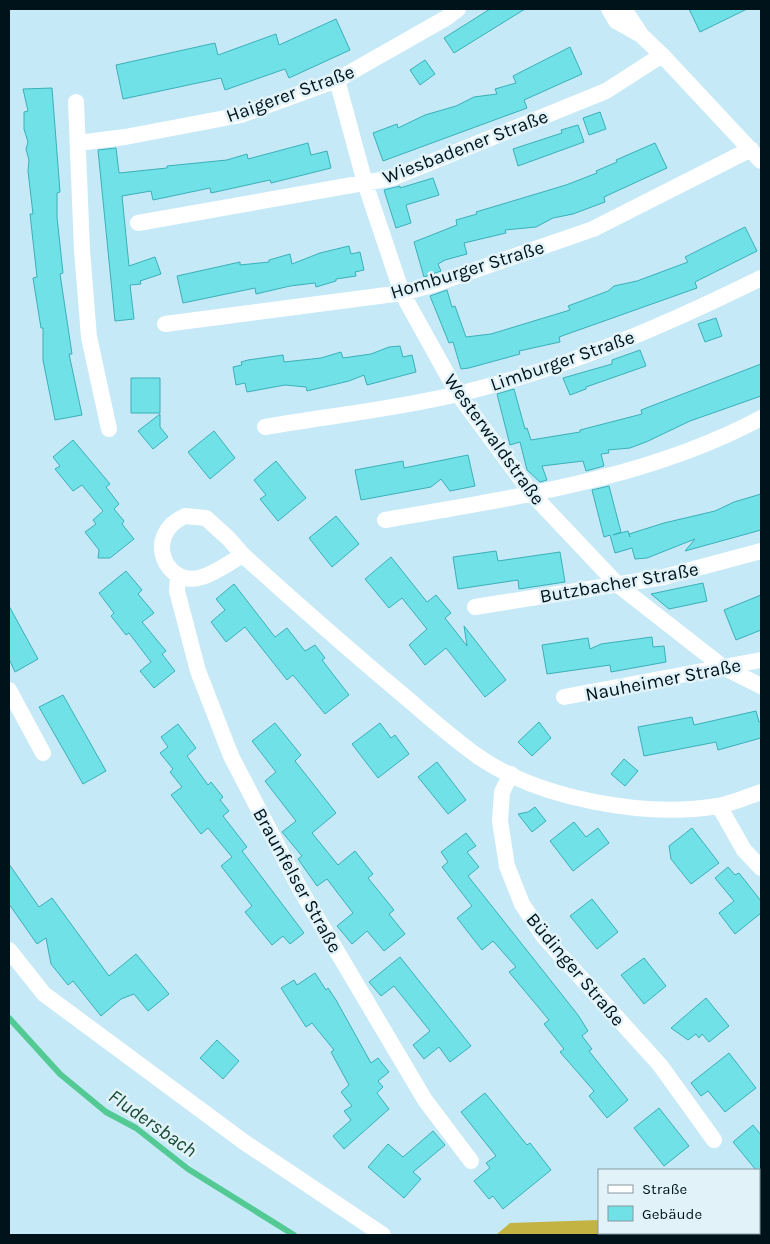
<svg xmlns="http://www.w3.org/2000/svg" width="770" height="1244" viewBox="0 0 770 1244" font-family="Karla,sans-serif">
	<rect width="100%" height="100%" fill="#c5e9f6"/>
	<!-- forest -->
	<path fill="#c3b342" d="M761 1214V1235H496L510 1223 599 1220V1233H759V1215Z"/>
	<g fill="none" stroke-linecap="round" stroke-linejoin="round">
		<!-- stream -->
		<path stroke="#53c994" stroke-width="6" d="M9 1018 60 1074 106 1112 136 1128 188 1169 294 1235"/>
	</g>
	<!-- building -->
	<path fill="#71e1e8" stroke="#3ab0b8" d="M490 9H525L454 53 444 38Z
		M689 9H747L700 32Z
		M336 19 350 50 289 78 285 69 225 90 221 78 123 99 116 65 215 43 218 55 276 34 279 45Z
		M570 47 582 74 524 100 527 108 383 161 373 133 397 124 398 128 425 115 456 106 474 97 497 94 495 89 516 83 513 76Z
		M425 60 435 74 420 85 410 70Z
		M52 88 60 192 57 193V217L63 273 60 274 72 354H69L82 415 55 420 43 360V328H41L33 278 37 277 30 214H33L28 171 29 160 26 149 28 142 24 129V112L28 111 23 89Z
		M600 112 606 129 589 135 583 118Z
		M578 125 584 142 518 166 513 149 562 133 561 130Z
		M308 143 311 155 327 151 331 168 271 183 270 180 211 193 210 188 153 200 151 191 122 196 129 266 155 257 161 274 140 281 141 284 130 285 134 319 115 321 98 150 116 148 119 173 167 168V166L227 160 247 154 248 159Z
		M655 143 667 168 604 197 605 202 573 214 553 218 536 227 505 230 506 233 464 243 467 254 445 260 438 264 441 271 424 277 414 242 457 225 456 220 477 214 476 212 566 185 597 173 596 171 617 162 616 160Z
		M433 178 439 195 406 205 411 223 396 228 384 190 400 186V188Z
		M745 227 757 251 695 282 697 288 559 337 560 342 519 351 520 354 469 368 461 369 453 342 449 343 430 296 447 290 452 307 455 306 466 337 491 334 570 310 568 306 608 291 614 286 637 281 688 262 685 257Z
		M349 246 351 254 360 252 364 270 355 272 356 276 336 279V281L316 287 315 283 290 286 256 294 255 288 183 303 177 276 240 262V265L269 262V260L290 254 292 264 320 253Z
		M716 318 722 336 705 342 698 324Z
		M400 346 403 357 412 355 416 372 367 385 364 375 349 381 307 391 306 387 285 385 247 392 245 383 236 385 233 367 242 365 241 362 248 360 283 355 284 362 321 358 341 352 343 358 371 354 389 347Z
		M640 350 646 366 586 387V389L570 395 563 378 612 364V360Z
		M761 364V396L690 421 646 442 630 448 608 450 609 453 601 454 604 466 586 471 583 461 542 466 547 480 540 482 527 470 520 442 510 445 497 394 514 389 525 429 527 428 531 440 580 432V430L642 414 641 410Z
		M131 378H160V413H131Z
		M160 414V427L168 437 153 449 138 431Z
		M214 431 235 458 210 479 188 452Z
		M73 440 110 484 106 487 119 504 114 509 124 521 122 524 134 539 110 558H98L99 550 85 532 96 524 93 520 103 511 82 485 73 491 55 469 60 466 53 457Z
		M468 455 475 486 450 491 441 479 431 487 361 500 355 470 403 461 404 468Z
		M276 461 306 498 278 521 260 499 266 495 254 480Z
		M609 486 621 532 613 535 628 531 630 537 629 534 664 523 715 511 734 502 761 494V530L685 551 695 539 647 558 635 559 632 548 615 553 610 535 604 537 592 490Z
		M336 516 359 544 332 567 309 538Z
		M496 551 498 561 560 552 565 582 519 589 518 580 458 589 453 557Z
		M391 557 427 602 436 595 451 613 445 618 467 646 464 626 506 680 485 697 446 648 425 665 409 645 427 629 402 598 389 608 365 579Z
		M126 571 142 590 138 594 154 613 142 622 166 651 162 654 175 671 154 688 140 671 151 662 129 633 126 635 111 616 114 613 99 593Z
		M703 583 707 601 669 609 651 594Z
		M234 584 275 637 287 628 305 651 315 645 325 658 322 660 349 695 325 714 293 675 287 680 245 627 226 642 211 622 225 610 216 599Z
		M761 595V630L736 640 724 610Z
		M9 606 38 659 15 672 9 659Z
		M652 637 653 647 664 646 666 662 611 672 610 665 547 674 542 645 588 638 590 649 601 644Z
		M63 695 106 771 83 784 39 707Z
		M756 711 759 722 761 721V738L718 750 716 742 644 756 638 727 692 717 694 725Z
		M539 722 551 738 532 756 518 742Z
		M275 723 301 755 295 761 336 813 312 833 338 865 355 851 373 874 368 878 394 910 389 914 405 934 384 951 367 931 352 944 337 926 353 913 327 879 317 886 298 859 302 856 282 832 296 821 265 781 276 772 252 741Z
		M380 723 391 738 395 735 409 754 378 778 352 744Z
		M178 724 196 748 187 756 208 785 211 782 223 797 220 800 229 811 223 816 247 847 242 851 304 933 290 944 283 936 272 945 245 912 252 906 221 866 232 857 208 828 201 834 171 795 182 787 170 772 173 769 160 753 168 747 161 737Z
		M624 759 638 771 625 786 611 774Z
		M437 762 466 800 448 814 418 777Z
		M535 807 546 821 532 832 518 814 528 812Z
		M574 822 586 837 598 828 609 843 573 871 550 841Z
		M692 828 719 863 691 884 671 859 669 846Z
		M466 833 476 846 467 852 479 867 468 876 578 1015 588 1031 582 1036 592 1049 589 1051 628 1100 607 1118 589 1096 594 1091 560 1052 564 1049 544 1024 549 1020 509 972 516 967 493 941 482 950 457 918 472 906 442 867 448 862 441 852Z
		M9 864 39 907 52 898 109 976 136 954 169 994 148 1011 134 994 121 999 101 1016 73 981 68 985 51 964 46 938 37 944 9 904Z
		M728 867 735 875 739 873 761 901V913L735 934 719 913 734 901 715 878Z
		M592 899 618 932 597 949 570 916Z
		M400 957 471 1046 450 1062 439 1047 424 1059 413 1045 430 1031 394 986 381 996 369 982Z
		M644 958 666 986 644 1004 621 975Z
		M315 973 326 990 328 988 336 1000 371 1063 378 1058 389 1072 378 1081 383 1087 377 1093 389 1109 344 1149 333 1136 351 1120 344 1111 352 1106 341 1092 349 1085 331 1052 334 1050 312 1023 306 1027 281 988 294 980 297 985Z
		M706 998 729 1026 709 1042 702 1034 699 1038 696 1034 688 1040 671 1028Z
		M217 1040 239 1061 223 1079 200 1058Z
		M729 1053 756 1088 725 1112 708 1091 701 1096 691 1083Z
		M485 1093 522 1139 527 1145 530 1143 551 1170 503 1209 493 1196 489 1199 474 1181 490 1168 486 1163 496 1156 461 1112Z
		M659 1108 689 1146 664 1166 634 1128Z
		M753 1125 761 1135V1176L759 1170H756L733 1142Z
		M433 1131 445 1145 413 1172 421 1179 404 1198 368 1167 388 1144 403 1157Z"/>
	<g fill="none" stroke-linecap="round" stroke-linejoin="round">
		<!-- minor -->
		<path stroke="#fff" stroke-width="16" d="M609 9 616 21 641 35 662 55 761 161
			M624 9 641 35
			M337 80 365 183 402 293 458 394 532 494 618 585 723 667 761 686
			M76 102 82 250 89 337 109 429
			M78 143 125 137 241 115 337 80 446 18 458 9
			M138 223 392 178 606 91 662 55
			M165 324 402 293 432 285 593 229 751 149
			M265 427C329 416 395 409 458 394 564 369 664 326 761 278
			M185 516 206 518 229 539 243 555C230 562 216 573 202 577 166 589 142 535 185 516Z
			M385 520C510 498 648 479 761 418
			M243 555C290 598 337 639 385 680 416 705 446 734 479 757 540 799 645 818 718 806 733 803 747 797 761 792
			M178 576 177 591 198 671 231 756 300 889 425 1100 471 1161
			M475 607 664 577 761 551
			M9 690 43 753
			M564 697 761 660
			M511 774 502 792 500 821 507 866 522 904 544 937 660 1065 714 1140
			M719 806 744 850 761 868
			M9 950 44 994 244 1142 383 1235"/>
	</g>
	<g text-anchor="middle" stroke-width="5" stroke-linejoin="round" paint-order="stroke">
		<!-- street labels -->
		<g font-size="19" fill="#00131a" stroke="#e1f3f9">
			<text transform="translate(290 93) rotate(-20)" y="7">Haigerer Straße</text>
			<text transform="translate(465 146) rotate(-21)" y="7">Wiesbadener Straße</text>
			<text transform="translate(467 269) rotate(-17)" y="7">Homburger Straße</text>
			<text transform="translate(562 360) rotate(-19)" y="7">Limburger Straße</text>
			<text transform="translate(495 439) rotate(54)" y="7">Westerwaldstraße</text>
			<text transform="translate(619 582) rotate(-10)" y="7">Butzbacher Straße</text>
			<text transform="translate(663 679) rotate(-11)" y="7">Nauheimer Straße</text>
			<text transform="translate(298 880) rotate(61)" y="7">Braunfelser Straße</text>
			<text transform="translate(576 969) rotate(50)" y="7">Büdinger Straße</text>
		</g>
		<!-- water labels -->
		<g font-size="20" font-style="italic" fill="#1a4b35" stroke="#e1f3f9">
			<text transform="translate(153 1123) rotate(35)" y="7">Fludersbach</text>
		</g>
	</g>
	<!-- border -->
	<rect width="770" height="1244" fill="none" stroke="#00131a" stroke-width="20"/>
	<!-- legend -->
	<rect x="598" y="1169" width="162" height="65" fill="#e1f3f9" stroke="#8799a0"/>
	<rect x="608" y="1185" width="25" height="8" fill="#ffffff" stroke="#8799a0"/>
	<text x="642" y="1194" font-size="15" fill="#00131a">Straße</text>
	<rect x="608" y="1206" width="25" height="15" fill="#71e1e8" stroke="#8799a0"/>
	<text x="642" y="1219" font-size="15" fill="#00131a">Gebäude</text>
</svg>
